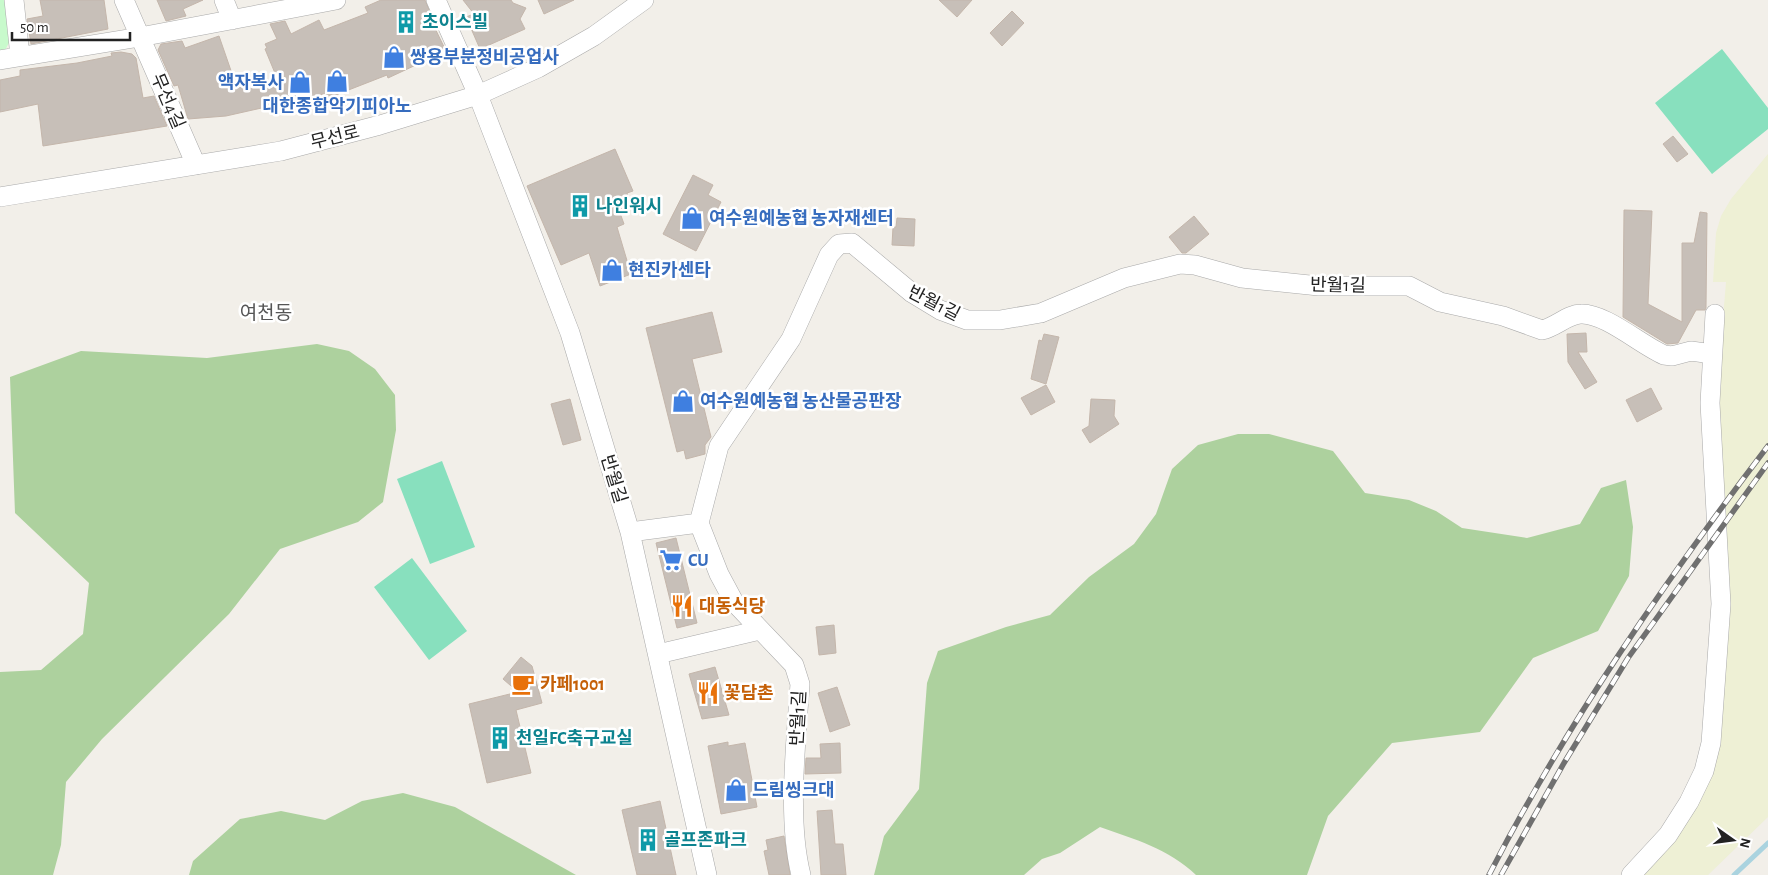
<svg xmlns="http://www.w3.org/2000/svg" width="1768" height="875" viewBox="0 0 1768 875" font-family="'Alegreya Sans','Noto Sans KR',sans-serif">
	<rect width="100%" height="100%" fill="#f2efe9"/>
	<!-- farmland -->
	<path fill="#eef0d5" d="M1768 154V817L1708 875H1640L1715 744 1716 403 1726 282H1713L1716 233 1721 216 1731 199Z"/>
	<!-- forest -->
	<path fill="#add19e" d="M317 344 349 351 375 369 395 395 396 430 383 502 358 522 280 549 229 614 102 739 66 782 61 845 53 875H0V672L41 670 83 634 89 583 15 513 10 377 81 351 207 358Z
		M1238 434H1269L1333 451 1365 493 1409 500 1436 511 1462 528 1527 538 1580 524 1601 488 1626 480 1633 527 1629 576 1598 631 1533 658 1480 732 1392 743 1328 816 1307 875H1196C1169 849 1134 839 1100 827L1060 853 1042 859 1024 875H874L884 836 919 789 927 683 938 651 1006 627 1050 615 1089 577 1134 544 1156 514 1172 469 1198 445Z
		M403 793 455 807 576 875H189L193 861 240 819 281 811 325 820 362 801Z"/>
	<!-- park -->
	<path fill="#c8facc" d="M0 0H6L10 41 4 52 0 53Z"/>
	<!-- pitch -->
	<path fill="#88e0be" d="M1722 49 1768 108V129L1712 174 1655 103Z
		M442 461 475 547 430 564 397 479Z
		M412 558 467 631 429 660 374 587Z"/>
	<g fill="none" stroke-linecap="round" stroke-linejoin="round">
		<!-- stream -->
		<path stroke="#aad3df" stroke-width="5" d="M1734 875 1768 843"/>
	</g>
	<!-- building -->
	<path fill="#c7bfb8" stroke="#c4b6ab" d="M40 0H104L108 29 31 44 27 19 43 16Z
		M157 0H203L183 9 186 16 166 21Z
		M381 0H425L431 15 429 16 446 51 388 78 387 75 328 98 326 93 292 104 290 98 266 107 226 116 188 119 178 85 174 86 158 50 161 44 182 41 185 48 219 36 237 88 244 86 246 90 277 78 265 49 267 48 265 44 277 39 270 24 285 21 291 34 319 20 324 30 368 13 365 7Z
		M463 0H511L513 3 526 8 520 19 525 29 480 49 466 17 474 14Z
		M538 0H574L544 14Z
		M939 0H972L957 17Z
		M1012 11 1024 23 1002 46 990 33Z
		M121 52 132 54 136 58 143 98 154 96 167 126 43 146 38 104 0 112V80L20 76V70L77 63 112 56 111 53Z
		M1673 136 1688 154 1677 162 1663 144Z
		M615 149 633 191 627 193 629 199 622 202 626 210 620 213 624 224 617 227 631 274 600 286 589 253 561 265 527 186Z
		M693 175 713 185 708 195 721 202 696 251 663 234Z
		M1624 210 1652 211 1648 304 1682 322V243H1694L1700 212 1707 213 1706 308 1705 310H1696L1678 343 1667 344 1623 317Z
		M1194 216 1209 234 1186 253H1182L1169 237Z
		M897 218 915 219 914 246 892 245 893 227H896Z
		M712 312 722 352 692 359 711 437 705 445V454L686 459 684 450 677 452 646 328Z
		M1586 333 1587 352H1578L1597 382 1585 389 1568 362 1567 334Z
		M1044 334 1059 337 1046 384 1031 379 1039 340 1042 341Z
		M1046 385 1055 402 1031 415 1021 398Z
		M1651 388 1662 409 1637 422 1626 400Z
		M570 399 581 440 563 445 551 404Z
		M1091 399 1115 400 1114 416 1119 424 1090 443 1082 430 1089 426Z
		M676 538 697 623 677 628 656 543Z
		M834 625 836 653 819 655 816 627Z
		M521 657 532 666 542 703 516 710 531 773 487 783 469 704 518 692 503 679Z
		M715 667 729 715 702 719 689 674Z
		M837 687 850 725 830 732 818 693Z
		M728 742V746L745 743 757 807 721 814 708 746Z
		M840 743 841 773 805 774 806 758H821L820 744Z
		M660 801 676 875H637L622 810Z
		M832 810 835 844H843L846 875H821L817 811Z
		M784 836 790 875H769L764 851 768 850 766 840Z"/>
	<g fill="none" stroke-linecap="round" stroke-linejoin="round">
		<defs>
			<path id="minor" d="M14 0 20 56
				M124 0 196 165
				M224 0 232 20
				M436 0 478 95 570 333 630 532 707 875
				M0 60 140 37 336 0
				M0 197 281 151 380 125 478 95 538 68 594 36 644 0
				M630 532 699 523
				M658 654 760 630
				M801 875C787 819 796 742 800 684L794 665 734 602 719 574 699 523 719 446 791 339 829 255 839 244 852 243 912 293 940 310 967 320H1000L1041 313 1124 278 1180 264 1195 265 1242 278 1319 286H1409L1440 302 1503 316 1542 330C1556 327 1568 314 1581 314 1605 313 1641 345 1664 355L1672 356 1691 351 1712 354
				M1631 875 1668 835 1689 802 1704 771 1711 743 1721 604 1710 403 1715 314"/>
		</defs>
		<!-- minor casing -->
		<use href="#minor" stroke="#a9a9a9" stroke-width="20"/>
		<!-- minor -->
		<use href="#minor" stroke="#fff" stroke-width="19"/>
		<defs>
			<path id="rail" d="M1489 875C1567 723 1665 581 1768 446
				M1501 875 1564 763 1628 658 1768 463"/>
		</defs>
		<!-- rail casing -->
		<use href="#rail" stroke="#707070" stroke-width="5.5"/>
		<!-- rail -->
		<use href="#rail" stroke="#fff" stroke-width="4" stroke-dasharray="11" stroke-linecap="butt"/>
	</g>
	<!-- icons -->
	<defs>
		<symbol id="building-bare" viewBox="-9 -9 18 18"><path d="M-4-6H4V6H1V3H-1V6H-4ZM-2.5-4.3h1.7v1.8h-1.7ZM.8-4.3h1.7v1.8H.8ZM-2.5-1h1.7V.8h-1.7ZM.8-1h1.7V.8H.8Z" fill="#0f9aa8" stroke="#fff" stroke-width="2.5" paint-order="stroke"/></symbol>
		<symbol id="shop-bare" viewBox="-9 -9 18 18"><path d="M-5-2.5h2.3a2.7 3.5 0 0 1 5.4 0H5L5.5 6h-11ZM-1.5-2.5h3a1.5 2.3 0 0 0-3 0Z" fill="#3f7fe0" stroke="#fff" stroke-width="2.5" paint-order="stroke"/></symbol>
		<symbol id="supermarket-bare" viewBox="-9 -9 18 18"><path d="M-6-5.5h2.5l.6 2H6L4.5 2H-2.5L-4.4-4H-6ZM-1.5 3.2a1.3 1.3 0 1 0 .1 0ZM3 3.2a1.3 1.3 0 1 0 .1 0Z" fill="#3f7fe0" stroke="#fff" stroke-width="2.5" paint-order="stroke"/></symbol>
		<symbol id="restaurant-bare" viewBox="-9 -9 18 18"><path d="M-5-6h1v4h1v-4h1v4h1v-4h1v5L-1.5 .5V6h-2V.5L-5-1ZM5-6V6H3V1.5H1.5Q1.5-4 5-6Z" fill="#e8710a" stroke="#fff" stroke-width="2.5" paint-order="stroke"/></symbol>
		<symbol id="cafe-bare" viewBox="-9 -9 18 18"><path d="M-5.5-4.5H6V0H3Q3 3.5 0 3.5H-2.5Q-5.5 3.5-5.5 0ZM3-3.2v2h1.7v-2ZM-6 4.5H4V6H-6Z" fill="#e8710a" stroke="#fff" stroke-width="2.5" paint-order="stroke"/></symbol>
	</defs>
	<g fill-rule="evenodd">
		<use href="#building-bare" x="390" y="6" width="32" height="32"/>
		<use href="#shop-bare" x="378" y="41" width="32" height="32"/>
		<use href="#shop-bare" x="321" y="65" width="32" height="32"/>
		<use href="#shop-bare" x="284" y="66" width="32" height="32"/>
		<use href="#building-bare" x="564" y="190" width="32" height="32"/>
		<use href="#shop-bare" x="676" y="202" width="32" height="32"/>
		<use href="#shop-bare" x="596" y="254" width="32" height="32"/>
		<use href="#shop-bare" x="667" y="385" width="32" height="32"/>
		<use href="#supermarket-bare" x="655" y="544" width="32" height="32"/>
		<use href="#restaurant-bare" x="666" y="590" width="32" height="32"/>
		<use href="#cafe-bare" x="507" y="668" width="32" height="32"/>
		<use href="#restaurant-bare" x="692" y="677" width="32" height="32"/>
		<use href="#building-bare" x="484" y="722" width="32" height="32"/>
		<use href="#shop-bare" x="720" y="774" width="32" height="32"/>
		<use href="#building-bare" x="632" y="824" width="32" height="32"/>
	</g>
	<g text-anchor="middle" stroke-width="5" stroke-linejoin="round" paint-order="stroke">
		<!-- culture labels -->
		<g font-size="18" font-weight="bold" fill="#0d838f" stroke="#fff" text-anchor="start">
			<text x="422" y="28">초이스빌</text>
			<text x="596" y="212">나인워시</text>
			<text x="516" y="744">천일FC축구교실</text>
			<text x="664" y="846">골프존파크</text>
		</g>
		<!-- shop labels -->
		<g font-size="18" font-weight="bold" fill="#366cbe" stroke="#fff" text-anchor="start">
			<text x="410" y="63">쌍용부분정비공업사</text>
			<text x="284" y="88" text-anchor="end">액자복사</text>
			<text x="337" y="112" text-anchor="middle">대한종합악기피아노</text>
			<text x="709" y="224">여수원예농협 농자재센터</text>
			<text x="628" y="276">현진카센타</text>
			<text x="700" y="407">여수원예농협 농산물공판장</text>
			<text x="688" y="566">CU</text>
			<text x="752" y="796">드림씽크대</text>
		</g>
		<!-- street labels -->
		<g font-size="18" fill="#222" stroke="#fff">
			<text transform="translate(168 101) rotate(67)" y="6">무선4길</text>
			<text transform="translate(335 137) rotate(-14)" y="6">무선로</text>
			<text transform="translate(1338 285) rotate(1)" y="6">반월1길</text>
			<text transform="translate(934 303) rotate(27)" y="6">반월1길</text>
			<text transform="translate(614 479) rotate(73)" y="6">반월길</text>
			<text transform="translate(798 718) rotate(-87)" y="6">반월1길</text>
		</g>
		<!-- food labels -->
		<g font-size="18" font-weight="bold" fill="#c56008" stroke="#fff" text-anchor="start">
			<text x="699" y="612">대동식당</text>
			<text x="540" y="690">카페1001</text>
			<text x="724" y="699">꽃담촌</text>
		</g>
		<!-- neighbourhood labels -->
		<g font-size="19" fill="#555" stroke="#fff">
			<text x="266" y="319">여천동</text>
		</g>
	</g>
	<!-- north arrow -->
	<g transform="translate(1733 840) rotate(104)" stroke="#ffffff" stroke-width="4" paint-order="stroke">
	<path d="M0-4L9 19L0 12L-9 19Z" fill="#222222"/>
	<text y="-8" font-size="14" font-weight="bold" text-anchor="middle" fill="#222222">N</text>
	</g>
	<!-- scale -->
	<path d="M12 32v8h118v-8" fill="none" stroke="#222222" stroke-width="2.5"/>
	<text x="20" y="32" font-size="15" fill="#222222" stroke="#ffffff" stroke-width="4" paint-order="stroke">50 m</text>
</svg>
